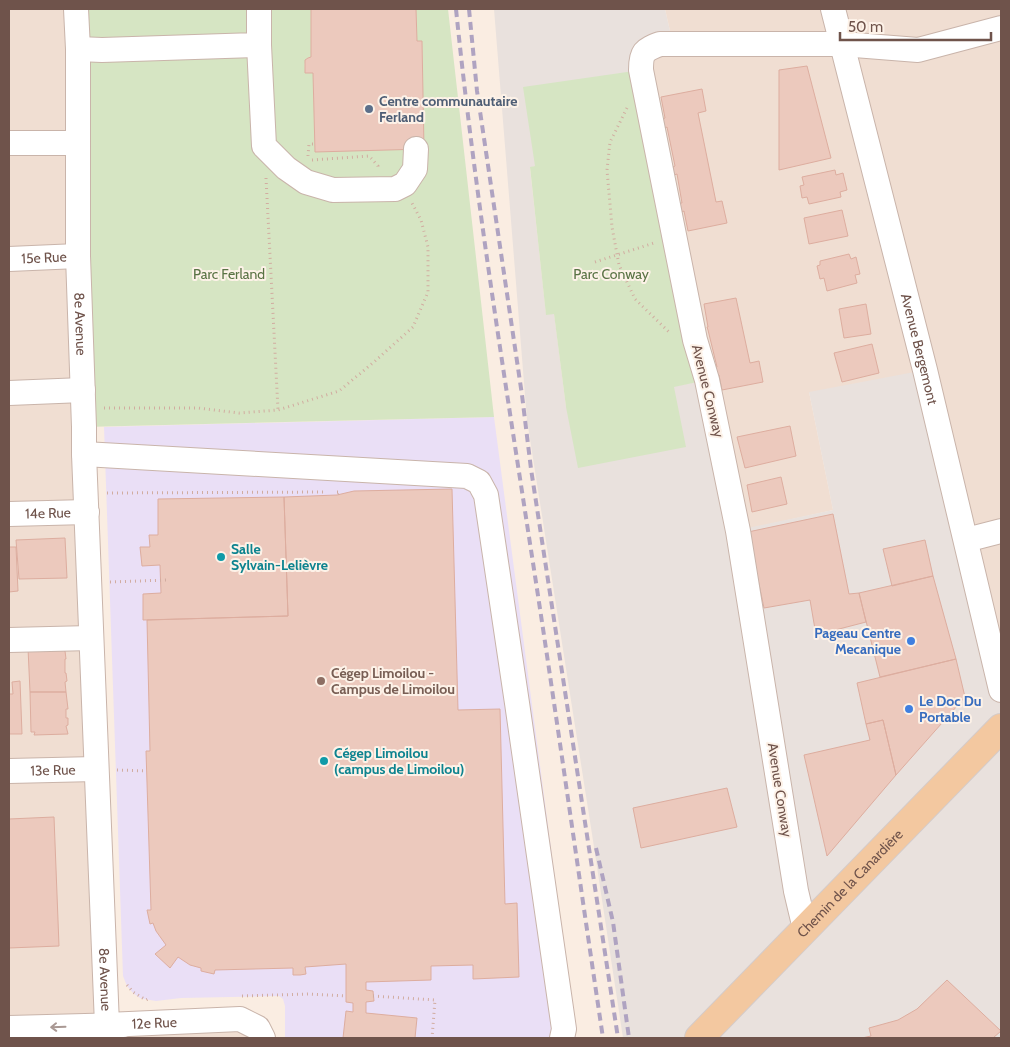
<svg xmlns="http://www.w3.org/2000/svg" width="1010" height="1047" viewBox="0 0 1010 1047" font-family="Cabin,sans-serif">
	<rect width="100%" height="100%" fill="#faede2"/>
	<!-- residential -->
	<path fill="#f0ded2" d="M9 9H76L107 1025 240 1019 263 1038H9Z
		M665 9H1001V690L809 392 833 510 738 531 647 49 673 44Z"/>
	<!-- industrial -->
	<path fill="#e9e1dd" d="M494 9H665L673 44 641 70 535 166 530 168 546 314 554 313 566 407 707 380 738 530 833 510 809 392 925 370 1001 690V1038H623L592 834 527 420Z"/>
	<!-- education -->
	<path fill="#eadff6" d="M494 417 576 1038H285V1006L283 999 279 996 181 998 156 1001 144 999 140 998 133 993 127 986 123 976 104 427Z"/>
	<!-- green -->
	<path fill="#d6e5c3" d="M76 9H311V57C303 58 305 66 305 72L313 73 315 144 424 149 422 41H417L416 9H448L494 417 84 427Z
		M641 70 707 380 674 387 686 447 578 468 566 407 554 314 546 315 530 167 535 166 523 87Z"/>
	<!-- building -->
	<path fill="#ecc9bd" stroke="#ddad9f" d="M311 9H416L417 41H422L424 149 315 152 313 73H305V60L308 58 311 57Z
		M807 66 831 158 779 170V70Z
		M702 89 706 111 698 113 716 202 722 201 727 223 688 231 684 211 682 212 681 208 680 203H682L677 174 674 175 673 167 675 166 667 127 665 128 663 119 665 118 661 97Z
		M835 170 836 175 843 173 847 190 840 192 841 197 809 204 807 197 802 198 800 186 804 185 802 177Z
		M842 210 848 236 809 244 804 218Z
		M849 254 851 259 856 257 860 274 855 275 857 283 827 291 824 278 820 279 817 266 820 265V261Z
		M736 298 750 363 759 361 763 382 722 390 719 375 717 376 715 368 717 367 708 330 707 327H708L704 304Z
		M866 304 871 334 844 338 839 309Z
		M872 344 879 373 842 382 834 353Z
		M790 426 796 456 745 468 737 437Z
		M781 477 787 504 752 512 747 485Z
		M452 489 458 710 500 709 505 904 517 903 519 977 473 979V965L431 966V980L366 982V990L373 991 374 1001 366 1002V1013L417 1018 415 1038H343L346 1011 353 1012V1003L346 1002V964L305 967 306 974 300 975H293V968L215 970 214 974 201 971V968L190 965 178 957 170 968 155 954 166 945 156 931 153 923 150 924 147 910H151L146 751H150L147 620 288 616 284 497 337 495 354 491Z
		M284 497 288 616 143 620V594L161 593 160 565 142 566 140 547H150L149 535H158V499Z
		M833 514 849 594 859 593 866 622 816 635 810 600 764 608 748 532Z
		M65 538 67 578 19 579 16 540Z
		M925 540 933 576 892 586 883 549Z
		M9 547H16L18 591 9 592Z
		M933 576 956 659 880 677 859 593Z
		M64 643V651H65L66 659H65V673H66L67 681 65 682 66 692H30L28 648Z
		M956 659 965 697 896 775 883 720 866 724 857 683Z
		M20 681 22 734H9V694H13L12 682Z
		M30 692H66L68 709H66V718H68V725L66 726 68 734 34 735 35 732H31Z
		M883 720 896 775 827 856 804 755 870 740 866 724Z
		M727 788 737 827 641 848 633 808Z
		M54 817 59 946 9 948V819Z
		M947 980 1001 1031 993 1038H862L871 1036 869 1028 898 1020 917 1009Z"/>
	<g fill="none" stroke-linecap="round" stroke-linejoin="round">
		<defs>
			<g id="minor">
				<path id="s1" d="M76 9 78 49V256L84 427V454L107 1025 240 1019 258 1028 263 1038"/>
				<path id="s2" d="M833 9 925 370 1001 690"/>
				<path d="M259 45 264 146 286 168 306 182 333 190 395 189 405 184 415 169 416 149"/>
				<path d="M78 49 102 50 259 45V9"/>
				<path d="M9 143H78"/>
				<path id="s3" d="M9 259 78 256"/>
				<path d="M9 393 83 390"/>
				<path d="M84 454 467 476 479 482 486 495 517 703 564 1029 562 1038"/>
				<path id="s4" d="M9 514 87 512"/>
				<path d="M966 540 1001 531"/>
				<path d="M9 640 91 638"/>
				<path id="s5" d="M9 771 96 769"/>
				<path d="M805 929 796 891 738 531 707 380 695 340 641 70C641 52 644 50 660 44H842L918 50 1001 28"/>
				<path d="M9 1028 123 1025"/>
			</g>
			<g id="major">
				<path id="s6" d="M699 1038 1001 728"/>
			</g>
		</defs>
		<!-- minor casing -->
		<use href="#minor" stroke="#c9b4aa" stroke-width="26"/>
		<!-- major casing -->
		<use href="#major" stroke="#d4cbc9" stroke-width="30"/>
		<!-- path -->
		<path stroke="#d1aca0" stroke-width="3" stroke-dasharray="1 4" stroke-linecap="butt" d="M627 108 610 142 607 170 612 227 619 265 635 299 670 333
			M308 156 309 144H315
			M312 160 369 156 378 166V167
			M266 178 278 410
			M595 262 654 243
			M104 408H198L239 413 278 410 339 391 374 362 413 327 428 292V247L421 220 412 203
			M337 492H340L337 495
			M107 493 326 492
			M110 582 168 580
			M117 770 147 771
			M127 985 133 992 146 1000 148 999
			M242 996 309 994 346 996
			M373 996 435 1000 432 1038"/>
		<!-- minor -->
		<use href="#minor" stroke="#fff" stroke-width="24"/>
		<!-- major -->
		<use href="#major" stroke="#f3c8a0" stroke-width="28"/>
		<!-- rail -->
		<path stroke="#afa3c1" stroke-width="4" stroke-dasharray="8 5" stroke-linecap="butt" d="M456 9C474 186 502 361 529 537 555 704 578 871 603 1038
			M469 9 477 91 522 395 531 469 618 1038
			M596 848 613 922 629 1038"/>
	</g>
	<!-- one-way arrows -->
	<defs><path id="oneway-shaft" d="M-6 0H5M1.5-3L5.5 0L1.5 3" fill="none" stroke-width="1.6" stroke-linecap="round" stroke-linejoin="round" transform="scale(1.25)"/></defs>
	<use stroke="#a99893" href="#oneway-shaft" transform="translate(58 1027) rotate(178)"/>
	<!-- markers -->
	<circle fill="#5c6f8a" stroke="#fdf2e8" stroke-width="2" cx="369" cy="109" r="5"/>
	<g fill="#0f9aa8" stroke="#fdf2e8" stroke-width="2">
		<circle cx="221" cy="557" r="5"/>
		<circle cx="324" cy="761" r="5"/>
	</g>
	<g fill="#3f7fe0" stroke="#fdf2e8" stroke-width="2">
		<circle cx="911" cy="641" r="5"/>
		<circle cx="909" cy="709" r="5"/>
	</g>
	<circle fill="#8d6e63" stroke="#fdf2e8" stroke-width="2" cx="321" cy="681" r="5"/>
	<g text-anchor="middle" stroke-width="4" stroke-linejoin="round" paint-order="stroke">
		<!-- service labels -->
		<g font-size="14" font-weight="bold" fill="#4e5e75" stroke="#fdf2e8" text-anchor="start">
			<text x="379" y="106">Centre communautaire<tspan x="379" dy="16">Ferland</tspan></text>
		</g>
		<!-- street labels -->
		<g font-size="14" fill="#6f534b" stroke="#fdf2e8">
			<text dy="5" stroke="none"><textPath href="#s3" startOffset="35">15e Rue</textPath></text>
			<text dy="5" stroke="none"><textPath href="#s1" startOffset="315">8e Avenue</textPath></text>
			<text dy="5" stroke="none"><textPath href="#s2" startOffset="351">Avenue Bergemont</textPath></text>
			<text transform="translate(708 391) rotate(76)" y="5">Avenue Conway</text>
			<text dy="5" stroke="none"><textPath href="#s4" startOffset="39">14e Rue</textPath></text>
			<text dy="5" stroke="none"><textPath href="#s5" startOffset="44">13e Rue</textPath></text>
			<text transform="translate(780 790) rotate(81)" y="5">Avenue Conway</text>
			<text dy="5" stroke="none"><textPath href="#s6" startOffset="216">Chemin de la Canardière</textPath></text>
			<text dy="5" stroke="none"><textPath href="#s1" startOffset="971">8e Avenue</textPath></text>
			<text dy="5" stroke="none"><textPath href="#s1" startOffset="1064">12e Rue</textPath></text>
		</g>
		<!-- park labels -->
		<g font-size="14" fill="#597344" stroke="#fdf2e8">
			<text x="229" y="279">Parc Ferland</text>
			<text x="611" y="279">Parc Conway</text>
		</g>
		<!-- culture labels -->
		<g font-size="14" font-weight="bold" fill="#0d838f" stroke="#fdf2e8" text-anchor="start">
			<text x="231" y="554">Salle<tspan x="231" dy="16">Sylvain-Lelièvre</tspan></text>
			<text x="334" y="758">Cégep Limoilou<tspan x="334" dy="16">(campus de Limoilou)</tspan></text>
		</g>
		<!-- shop labels -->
		<g font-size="14" font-weight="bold" fill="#366cbe" stroke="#fdf2e8" text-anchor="end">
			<text x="901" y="638">Pageau Centre<tspan x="901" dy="16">Mecanique</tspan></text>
			<text x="919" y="706" text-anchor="start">Le Doc Du<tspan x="919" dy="16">Portable</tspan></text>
		</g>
		<!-- education labels -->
		<g font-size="14" font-weight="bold" fill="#785e54" stroke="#fdf2e8" text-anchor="start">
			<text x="331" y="678">Cégep Limoilou -<tspan x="331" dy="16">Campus de Limoilou</tspan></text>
		</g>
	</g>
	<!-- border -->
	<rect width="1010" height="1047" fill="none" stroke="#6f534b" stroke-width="20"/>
	<!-- scale -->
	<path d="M840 32v8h151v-8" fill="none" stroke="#6f534b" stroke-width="2.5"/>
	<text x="848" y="32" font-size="15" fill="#6f534b" stroke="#fdf2e8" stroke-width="4" paint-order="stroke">50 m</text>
</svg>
